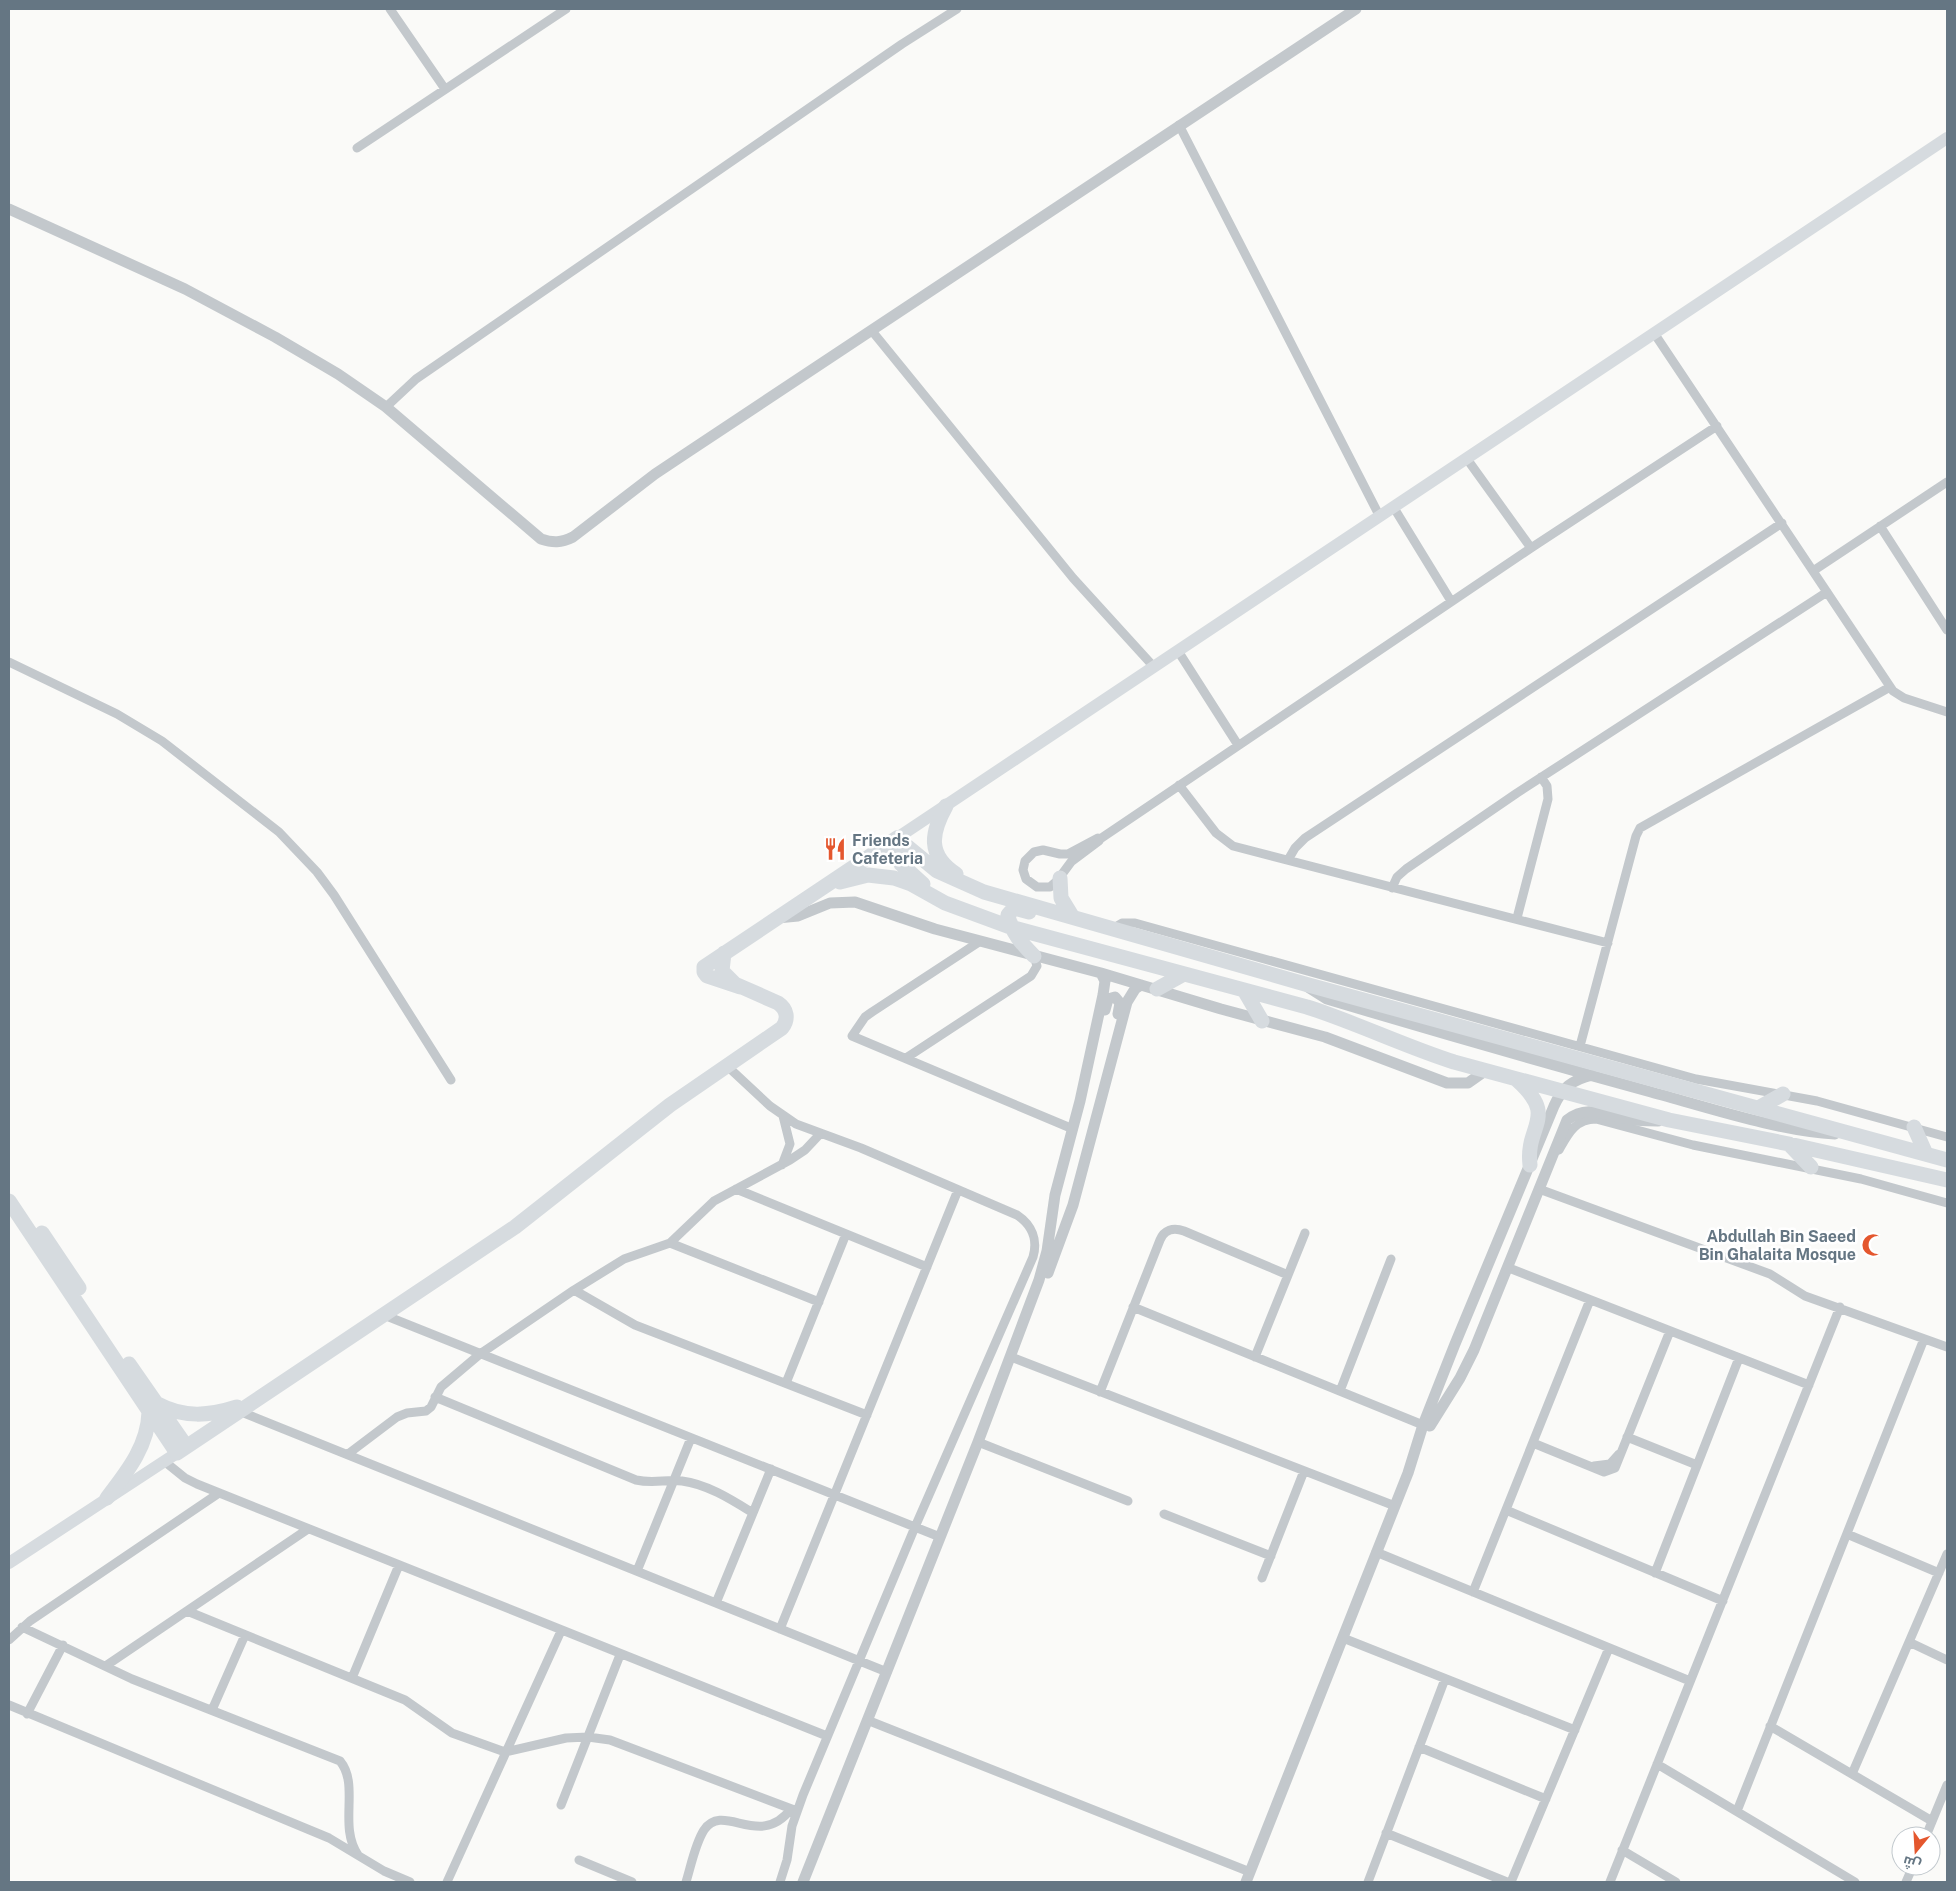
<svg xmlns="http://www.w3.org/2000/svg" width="1956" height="1891" viewBox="0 0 1956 1891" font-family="'Public Sans',Cairo,sans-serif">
	<rect width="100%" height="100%" fill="#fafaf8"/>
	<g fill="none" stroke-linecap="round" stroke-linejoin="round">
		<!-- minor -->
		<path stroke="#c3c8cc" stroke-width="9" d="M390 9 445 89
			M1179 125 1380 517
			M357 148 566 9
			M872 331 1073 578 1154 667
			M1654 333 1893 691 1904 698 1947 712
			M386 407 416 379 902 44 957 9
			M1467 459 1531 548
			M1394 508 1451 601
			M1880 526 1947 630
			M1813 571 1947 482
			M1178 651 1238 745
			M9 662 117 714 162 741 279 832 317 872 334 895 451 1080
			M1179 785 1216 833 1233 846 1608 943
			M1098 838 1100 839 1099 841 1071 862 1057 881 1050 887H1037L1026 879 1023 870 1025 861 1034 852 1043 850 1060 854H1068Z
			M1100 839 1531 548 1717 426
			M1288 860 1295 848 1305 838 1782 523
			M1392 888 1397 877 1406 869 1517 793 1827 592
			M1517 918 1548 799 1547 786 1541 777
			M1112 929 1122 923H1135L1696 1079 1817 1101 1947 1137
			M979 942 872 1012 865 1017 852 1036 1073 1129
			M1580 1046 1636 836 1640 828 1890 687
			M906 1058 1031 976 1037 966 1034 956
			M726 1065 770 1106 796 1124 861 1148 1017 1215C1032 1225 1038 1240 1033 1257L915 1527 803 1795 792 1826 787 1860 780 1882
			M1559 1150C1568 1134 1575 1119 1596 1119L1693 1145 1861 1179 1947 1203
			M782 1165 790 1144 783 1116
			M736 1189 927 1267
			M1539 1189 1770 1274 1805 1296 1947 1347
			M670 1243 819 1302
			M1509 1268 1809 1385
			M574 1290 635 1325 867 1415
			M1133 1307 1423 1425
			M384 1315 940 1537
			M1011 1357 1395 1506
			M1255 1357 1305 1233
			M786 1383 846 1234
			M1340 1391 1391 1259
			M1100 1392 1160 1240C1164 1230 1173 1227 1184 1231L1288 1275
			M435 1397 636 1480C654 1484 666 1479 682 1481 707 1484 732 1500 753 1513
			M239 1411 887 1672
			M1627 1437 1697 1465
			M978 1442 1128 1501
			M1533 1443 1604 1472 1615 1468 1670 1331
			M348 1454 397 1417 407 1413 426 1411 431 1407 441 1387 480 1354 574 1290 624 1259 670 1243 714 1201 790 1160 805 1150 820 1134
			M164 1461 185 1478 197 1484 827 1736
			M1594 1466 1610 1464 1619 1454
			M1506 1510 1723 1601
			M1164 1514 1271 1556
			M1847 1534 1939 1573
			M1376 1552 1690 1681
			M637 1571 691 1438
			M1655 1573 1739 1358
			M1262 1578 1304 1471
			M1473 1592 1590 1300
			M716 1603 771 1469
			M187 1611 405 1700 452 1733 505 1752 566 1738 588 1737 610 1740 797 1811
			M22 1627 132 1679 340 1761C360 1785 338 1826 358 1855
			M780 1629 958 1190
			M1343 1638 1575 1730
			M9 1640 30 1621 219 1493
			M1909 1642 1947 1660
			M107 1665 308 1529
			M352 1678 399 1565
			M9 1705 329 1838 384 1871 410 1882
			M212 1710 245 1635
			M27 1714 63 1645
			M867 1720 1250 1872
			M1770 1726 1932 1821
			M1419 1747 1546 1799
			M1657 1764 1855 1882
			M1852 1774 1947 1554
			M561 1805 620 1655
			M1737 1811 1924 1339
			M1386 1833 1507 1882
			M1926 1836 1947 1785
			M1622 1850 1676 1882
			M579 1860 632 1882
			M447 1882 561 1631
			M686 1882C691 1866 695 1844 704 1830 724 1801 759 1850 791 1809
			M1368 1882 1445 1679
			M1511 1882 1609 1648
			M1610 1882 1840 1307
			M1906 1882 1913 1866"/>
		<!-- tertiary -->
		<path stroke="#c3c8cc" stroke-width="11" d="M9 209 185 289 275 337 338 374 386 407 541 539C553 543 561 543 573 537L655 474 691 450 1356 9
			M777 918 798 916 830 903 855 902 935 929 1101 973 1221 1009 1325 1037 1447 1083H1468L1485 1071
			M1308 987 1327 999C1434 1031 1542 1062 1651 1092 1707 1107 1778 1131 1835 1134
			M1105 1010 1108 999 1115 997 1120 1003 1118 1014
			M1048 1273 1073 1205 1127 1002 1135 989 1141 985
			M1430 1426 1460 1378 1474 1350 1567 1120C1586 1105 1602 1114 1623 1118 1634 1121 1646 1121 1658 1121
			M803 1882 978 1442 1039 1280 1047 1251 1055 1195 1080 1101 1103 995 1105 981 1101 973
			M1246 1882 1408 1473 1423 1425 1455 1344 1554 1106C1562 1088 1572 1080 1592 1075"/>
		<!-- secondary -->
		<path stroke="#d6dbdf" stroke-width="12" d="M897 838 1947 138
			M9 1563 177 1453"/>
		<!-- primary -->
		<path stroke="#d6dbdf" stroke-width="15" d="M946 806C931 833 927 855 956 874
			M893 841 901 864 923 884
			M1060 878 1061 898 1072 916
			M840 882 868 875 894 878 911 884 945 903 1010 927 1307 1007C1357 1023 1404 1046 1454 1062L1669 1120 1789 1144 1947 1180
			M1029 912 1014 908 1008 915C1011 932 1022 944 1034 956
			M740 987 707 976 704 972V967L897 838 937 871 984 892 1305 984 1947 1160
			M1157 989 1184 974
			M1244 990 1262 1021
			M1517 1080C1559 1118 1525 1124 1530 1165
			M1760 1107 1783 1094
			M1914 1127 1926 1154
			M1789 1144 1811 1167
			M9 1201 177 1453 515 1227 670 1105 782 1028C789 1019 787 1009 778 1003L735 984 722 971 724 953
			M42 1233 79 1288
			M129 1364 186 1446
			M158 1404C184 1418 209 1416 237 1407
			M107 1498C127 1472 148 1446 149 1412"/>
	</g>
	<!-- icons -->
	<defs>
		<symbol id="restaurant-bare" viewBox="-9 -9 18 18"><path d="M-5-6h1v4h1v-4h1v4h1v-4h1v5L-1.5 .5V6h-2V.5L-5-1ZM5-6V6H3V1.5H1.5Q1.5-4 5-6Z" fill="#e4572e" stroke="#fff" stroke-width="2.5" paint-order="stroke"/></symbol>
		<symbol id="mosque-bare" viewBox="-9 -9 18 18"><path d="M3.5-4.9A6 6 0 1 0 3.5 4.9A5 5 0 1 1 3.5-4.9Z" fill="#e4572e" stroke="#fff" stroke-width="2.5" paint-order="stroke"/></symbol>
	</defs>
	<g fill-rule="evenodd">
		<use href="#restaurant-bare" x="819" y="833" width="32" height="32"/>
		<use href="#mosque-bare" x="1857" y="1229" width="32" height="32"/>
	</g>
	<g text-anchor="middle" stroke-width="5" stroke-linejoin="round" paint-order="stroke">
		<!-- poi labels -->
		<g font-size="16" font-weight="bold" fill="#657683" stroke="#fff" text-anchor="start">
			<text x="852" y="846">Friends<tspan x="852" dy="18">Cafeteria</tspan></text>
			<text x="1856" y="1242" text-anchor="end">Abdullah Bin Saeed<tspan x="1856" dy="18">Bin Ghalaita Mosque</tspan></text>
		</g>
	</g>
	<!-- border -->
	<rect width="1956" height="1891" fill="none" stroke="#657683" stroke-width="20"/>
	<!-- north arrow -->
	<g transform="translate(1916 1851) rotate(198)"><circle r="24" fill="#ffffff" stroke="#c1c8cd"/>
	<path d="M0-4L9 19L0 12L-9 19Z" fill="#e4572e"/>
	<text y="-8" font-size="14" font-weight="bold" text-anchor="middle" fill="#657683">ش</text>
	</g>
</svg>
